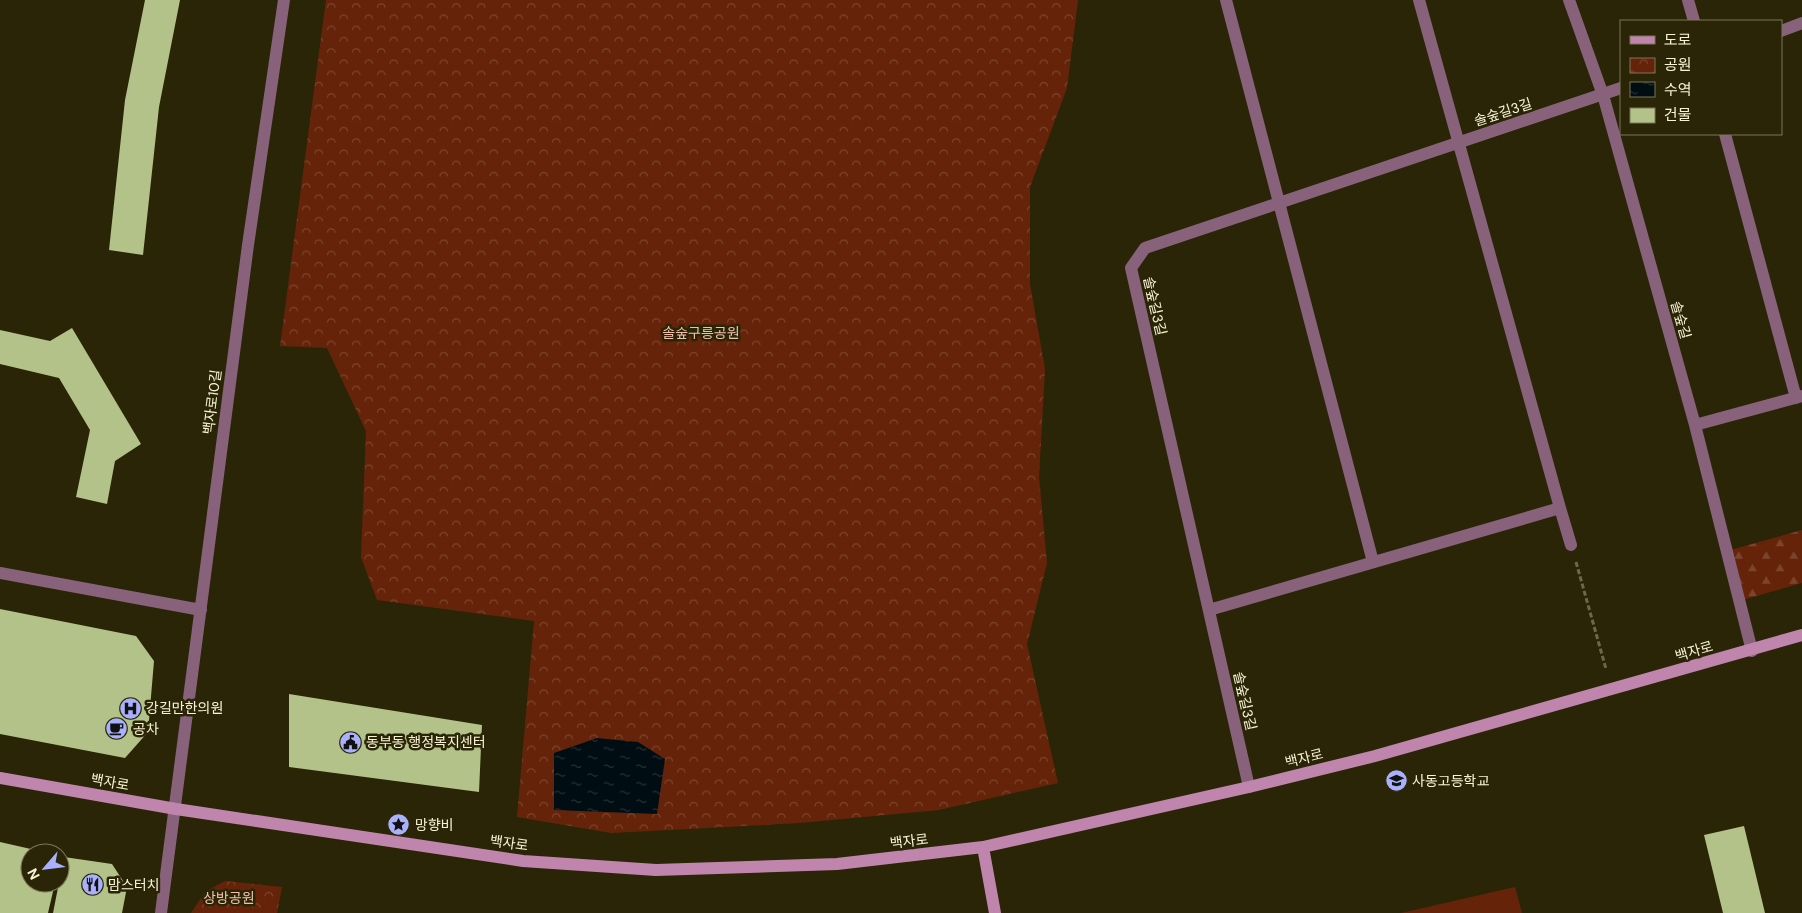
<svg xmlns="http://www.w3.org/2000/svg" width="1802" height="913" viewBox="0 0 1802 913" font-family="'DM Sans','Noto Sans KR',sans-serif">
	<defs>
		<pattern id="forest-firs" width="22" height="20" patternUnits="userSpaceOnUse" patternTransform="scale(1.25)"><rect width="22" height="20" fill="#65240a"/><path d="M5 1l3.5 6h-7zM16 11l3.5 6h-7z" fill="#7c442d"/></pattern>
		<pattern id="park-crowns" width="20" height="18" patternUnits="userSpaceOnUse" patternTransform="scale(1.25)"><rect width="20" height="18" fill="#65240a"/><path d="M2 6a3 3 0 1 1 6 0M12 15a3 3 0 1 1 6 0" fill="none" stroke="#7c442d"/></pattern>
		<pattern id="water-ripples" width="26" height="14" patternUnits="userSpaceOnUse" patternTransform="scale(1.25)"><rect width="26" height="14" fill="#000d13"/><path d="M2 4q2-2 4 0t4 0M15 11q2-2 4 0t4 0" fill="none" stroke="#263135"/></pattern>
	</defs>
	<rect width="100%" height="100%" fill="#2a2506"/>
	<!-- green -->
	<path fill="#65240a" d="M1515 887 1522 913H1401Z"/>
	<!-- forest -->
	<path fill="url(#forest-firs)" d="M1802 530V583L1739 601 1727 551Z"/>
	<!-- park -->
	<path fill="url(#park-crowns)" d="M326 0H1078L1067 88 1030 187V284L1045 369 1039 477 1047 563 1027 644 1058 783 939 810 800 823 611 833 517 817 534 621 377 600 361 557 366 431 327 348 280 346Z
		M225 881 282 887 277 913H191L205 892Z"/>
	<!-- water -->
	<path fill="url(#water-ripples)" d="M597 738 638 742 665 759 657 814 554 810V753Z"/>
	<!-- building -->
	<path fill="#b3c289" d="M145 0H180L159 107 143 255 109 250 125 100Z
		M72 328 141 444 115 461 107 504 76 497 90 430 59 378 0 364V330L50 341Z
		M0 609 136 636 154 661 148 732 125 758 0 734Z
		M289 694 482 725 479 792 289 767Z
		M1744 826 1765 913H1723L1704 835Z
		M0 842 44 852 30 853V883H55L48 913H0Z
		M64 857 112 864 127 887 122 913H53Z"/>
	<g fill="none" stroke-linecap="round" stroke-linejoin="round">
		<!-- path -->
		<path stroke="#6d684a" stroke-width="3" stroke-dasharray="5 2.5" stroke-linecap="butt" d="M1576 562 1606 669"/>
		<!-- street -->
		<path stroke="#88627b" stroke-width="12" d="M1226 0 1373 562
			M1569 0 1603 95 1695 425 1752 651
			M1688 0 1694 21
			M1781 31 1802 23
			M1725 134 1796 398
			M1695 425 1802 396
			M1560 508 1571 545
			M0 573 201 610
			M1209 610 1560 508 1419 0
			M1249 787 1131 268 1145 248 1621 88
			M161 913 248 245 284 0"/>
		<!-- secondary -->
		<path stroke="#c085ac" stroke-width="12" d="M0 778 176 809 523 861 656 870 837 864 983 847 1249 787 1375 756 1802 635
			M983 847 995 913"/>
	</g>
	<!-- icons -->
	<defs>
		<symbol id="hospital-disc" viewBox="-11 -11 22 22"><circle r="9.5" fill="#a9b0fc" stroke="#2a2506"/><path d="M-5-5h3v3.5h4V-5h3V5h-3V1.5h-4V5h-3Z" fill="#111"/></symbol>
		<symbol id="cafe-disc" viewBox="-11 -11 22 22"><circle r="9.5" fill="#a9b0fc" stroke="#2a2506"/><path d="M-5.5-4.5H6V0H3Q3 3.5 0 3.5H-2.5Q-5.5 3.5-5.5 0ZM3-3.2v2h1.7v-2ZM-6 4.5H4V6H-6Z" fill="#111"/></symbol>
		<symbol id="civic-disc" viewBox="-11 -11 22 22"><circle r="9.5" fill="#a9b0fc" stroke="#2a2506"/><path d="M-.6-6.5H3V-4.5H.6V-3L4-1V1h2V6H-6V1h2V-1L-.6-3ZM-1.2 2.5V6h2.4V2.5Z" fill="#111"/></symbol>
		<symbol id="school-disc" viewBox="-11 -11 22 22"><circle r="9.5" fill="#a9b0fc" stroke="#2a2506"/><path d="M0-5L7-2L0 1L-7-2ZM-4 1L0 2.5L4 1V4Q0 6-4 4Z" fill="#111"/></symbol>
		<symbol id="sight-disc" viewBox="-11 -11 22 22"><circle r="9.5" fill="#a9b0fc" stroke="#2a2506"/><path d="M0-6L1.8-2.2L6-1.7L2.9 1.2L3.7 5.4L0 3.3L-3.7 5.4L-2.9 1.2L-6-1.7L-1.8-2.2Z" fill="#111"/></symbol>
		<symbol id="restaurant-disc" viewBox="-11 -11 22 22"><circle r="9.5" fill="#a9b0fc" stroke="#2a2506"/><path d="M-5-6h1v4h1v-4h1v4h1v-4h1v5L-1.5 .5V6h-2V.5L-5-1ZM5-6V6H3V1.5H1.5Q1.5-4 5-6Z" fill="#111"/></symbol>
	</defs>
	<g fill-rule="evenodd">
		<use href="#hospital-disc" x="118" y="696" width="25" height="25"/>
		<use href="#cafe-disc" x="104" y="716" width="25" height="25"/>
		<use href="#civic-disc" x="338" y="730" width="25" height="25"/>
		<use href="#school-disc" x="1384" y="768" width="25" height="25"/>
		<use href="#sight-disc" x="386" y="812" width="25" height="25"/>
		<use href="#restaurant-disc" x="80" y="872" width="25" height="25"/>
	</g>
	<g text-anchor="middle" stroke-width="5" stroke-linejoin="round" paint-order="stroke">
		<!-- street labels -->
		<g font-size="14" fill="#f8f3d6" stroke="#2a2506">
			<text transform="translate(1503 112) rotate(-18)" y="5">솔숲길3길</text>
			<text transform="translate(1155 306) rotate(77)" y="5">솔숲길3길</text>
			<text transform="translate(1681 320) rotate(74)" y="5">솔숲길</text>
			<text transform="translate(212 402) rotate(-83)" y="5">백자로10길</text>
			<text transform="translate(1694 651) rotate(-16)" y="5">백자로</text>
			<text transform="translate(1245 701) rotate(77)" y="5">솔숲길3길</text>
			<text transform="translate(1304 758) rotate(-14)" y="5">백자로</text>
			<text transform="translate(110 782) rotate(10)" y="5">백자로</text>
			<text transform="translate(909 841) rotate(-7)" y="5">백자로</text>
			<text transform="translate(509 843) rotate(8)" y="5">백자로</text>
		</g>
		<!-- park labels -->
		<g font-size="14" fill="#f3bfae" stroke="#2a2506">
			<text x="701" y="338">솔숲구릉공원</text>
			<text x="229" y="903">상방공원</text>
		</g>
		<!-- poi labels -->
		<g font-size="14" fill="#f8f3d6" stroke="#2a2506" text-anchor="start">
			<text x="146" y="713">강길만한의원</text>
			<text x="133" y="734">공차</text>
			<text x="366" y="747">동부동 행정복지센터</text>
			<text x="1412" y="786">사동고등학교</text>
			<text x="415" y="830">망향비</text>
			<text x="108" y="890">맘스터치</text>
		</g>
	</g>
	<!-- legend -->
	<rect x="1620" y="20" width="162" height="115" fill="#2a2506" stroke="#7c7759"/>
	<rect x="1630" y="36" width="25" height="8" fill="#c085ac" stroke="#7c7759"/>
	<text x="1664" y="45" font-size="15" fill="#f8f3d6">도로</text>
	<rect x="1630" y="58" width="25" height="15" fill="url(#park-crowns)" stroke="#7c7759"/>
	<text x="1664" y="70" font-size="15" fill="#f8f3d6">공원</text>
	<rect x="1630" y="82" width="25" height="15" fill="url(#water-ripples)" stroke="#7c7759"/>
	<text x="1664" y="95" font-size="15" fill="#f8f3d6">수역</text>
	<rect x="1630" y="108" width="25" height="15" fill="#b3c289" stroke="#7c7759"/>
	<text x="1664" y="120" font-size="15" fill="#f8f3d6">건물</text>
	<!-- north arrow -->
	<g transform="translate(45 868) rotate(242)"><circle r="24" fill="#2a2506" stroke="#7c7759"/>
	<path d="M0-4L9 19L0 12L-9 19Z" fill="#a9b0fc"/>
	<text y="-8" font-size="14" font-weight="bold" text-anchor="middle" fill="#f8f3d6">N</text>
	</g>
</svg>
